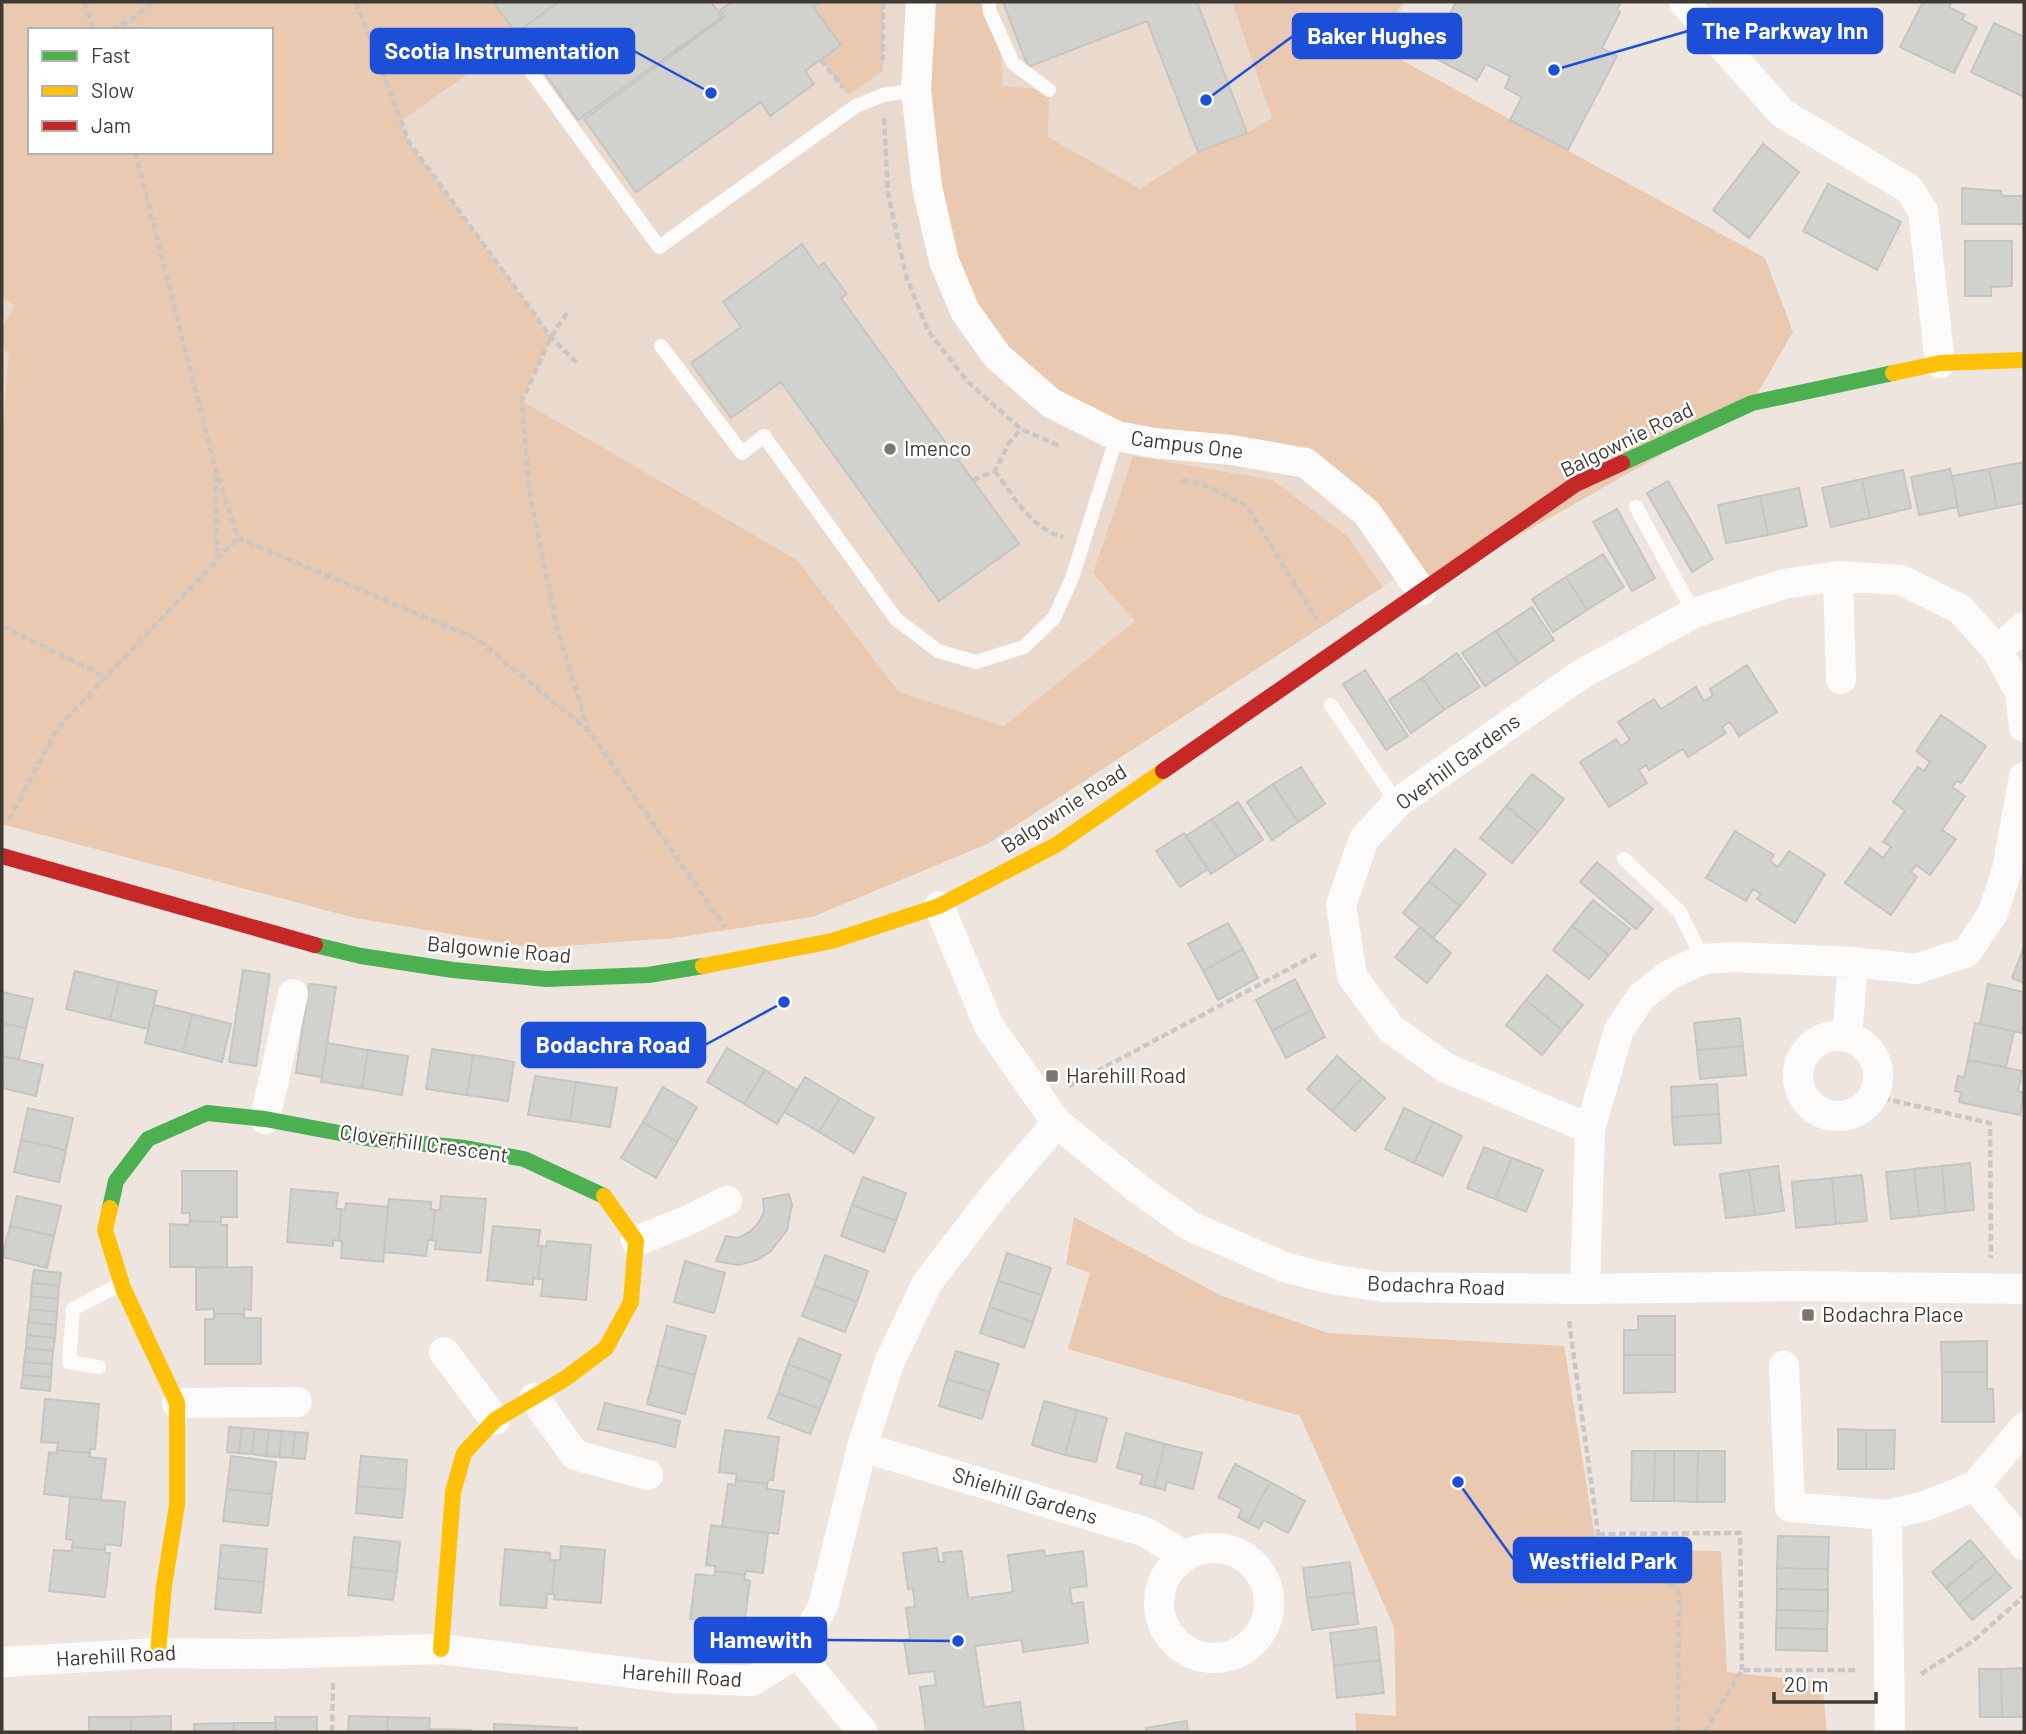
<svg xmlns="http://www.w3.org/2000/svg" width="2026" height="1734" viewBox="0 0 2026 1734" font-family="Barlow,sans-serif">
	<rect width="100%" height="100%" fill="#eee5de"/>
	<!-- built -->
	<path fill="#eadacd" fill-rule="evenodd" d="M2 2H1406L1379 48 1765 258 1461 536 987 844 812 917 673 938 536 948 355 918 2 824ZM30 30H271V152H30Z"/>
	<!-- green -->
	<path fill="#e9cab0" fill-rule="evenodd" d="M2 2H493L519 38 401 121 409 142 551 337 522 401 797 560 899 692 1004 726 1135 621 1093 573 1133 456 1272 480 1347 536 1383 587 987 844 812 917 673 938 536 948 355 918 2 824V435L9 353 2 349V327L15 306 2 298ZM30 30H271V152H30Z
		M820 2H883V71L848 95 821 60 841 45 813 7Z
		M921 2H997L1003 86 1049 90 1048 137 1140 189 1198 152 1247 133 1272 118 1232 2H1402L1379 48 1765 258 1793 332 1752 403 1421 591 1306 463 1154 443 1051 403 944 261Z
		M1074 1217 1222 1296 1328 1333 1564 1346 1597 1549 1721 1551 1727 1672 1822 1682 1827 1732H1356L1355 1713 1396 1716 1394 1627 1300 1416 1068 1349 1090 1273 1066 1264Z"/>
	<!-- building -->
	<path fill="#d1d1ce" stroke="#c5c6c2" stroke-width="2" d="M493 2H559L516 33Z
		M559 2H711L722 17 578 120 516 33Z
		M732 2H820L813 7 841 45 805 71 814 84 770 116 761 102 636 192 584 119 725 17 720 10Z
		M1003 2H1197L1247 133 1198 152 1147 21 1028 67Z
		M1456 2H1621L1617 10 1620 12 1602 48 1617 56 1568 150 1510 120 1522 97 1505 88 1510 76 1486 64 1477 80 1429 55Z
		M1923 2H1948L1951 3 1949 7 1965 15 1962 20 1977 27 1954 73 1900 47Z
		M1994 23 2024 37V90L2022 96 1971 72Z
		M1763 144 1799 172 1749 238 1713 210Z
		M1828 184 1901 222 1877 270 1803 231Z
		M1962 188 2001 191 2002 196H2024V224H1962Z
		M1965 241H2012V286L1991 287V296H1965Z
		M802 244 818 267 824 263 847 294 841 298 1019 544 939 601 781 382 731 418 691 363 741 327 723 302Z
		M2024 462V503L1997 508 1989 469Z
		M1950 469 1958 507 1919 515 1911 477Z
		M1989 469 1997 508 1959 516 1952 476Z
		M1903 470 1911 508 1870 518 1862 479Z
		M1862 479 1870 518 1831 527 1822 488Z
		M1668 481 1713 559 1692 572 1647 493Z
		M1799 488 1807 526 1768 535 1760 496Z
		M1760 496 1768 535 1726 543 1718 505Z
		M1617 509 1655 578 1632 591 1593 522Z
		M1603 554 1624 587 1587 610 1566 577Z
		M1566 577 1587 610 1553 632 1532 599Z
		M1532 607 1554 640 1518 664 1496 631Z
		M1496 631 1518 664 1485 686 1462 653Z
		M1457 653 1480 687 1444 710 1422 678Z
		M1747 665 1777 712 1739 736 1730 722 1722 727 1726 733 1688 757 1683 749 1649 770 1646 765 1639 770 1647 783 1609 807 1580 762 1616 739 1621 746 1630 740 1618 722 1654 699 1661 709 1696 687 1704 701 1713 695 1710 689Z
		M1365 670 1408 736 1386 750 1343 684Z
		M1422 678 1444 710 1411 733 1389 700Z
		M1941 715 1986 746 1961 783 1957 781 1952 787 1965 796 1942 830 1956 839 1930 875 1916 865 1911 872 1917 877 1891 915 1845 883 1870 848 1883 858 1891 847 1883 842 1905 811 1893 802 1918 767 1924 771 1930 762 1916 751Z
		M1301 767 1325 804 1298 822 1273 784Z
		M1532 774 1564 799 1538 832 1506 806Z
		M1273 784 1298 822 1272 840 1247 802Z
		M1238 802 1263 840 1237 857 1212 819Z
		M1506 806 1538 832 1512 863 1480 838Z
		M1212 819 1237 857 1211 874 1186 836Z
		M1735 831 1774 855 1770 861 1778 867 1789 851 1825 874 1795 923 1757 899 1761 894 1753 889 1746 901 1706 878Z
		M1184 833 1208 869 1180 887 1156 851Z
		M1455 849 1486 874 1460 906 1429 881Z
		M1597 862 1653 909 1636 929 1580 882Z
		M1429 881 1460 906 1433 938 1403 913Z
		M1593 900 1630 929 1609 955 1572 926Z
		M1228 923 1243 949 1203 971 1188 944Z
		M1572 926 1609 955 1589 979 1553 950Z
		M1420 927 1451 953 1427 983 1395 957Z
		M2024 947V983L2012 978Z
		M1243 949 1258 978 1218 1000 1203 971Z
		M243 970 270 974 256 1066 229 1062Z
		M75 971 119 982 110 1020 66 1009Z
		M1547 975 1583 1005 1562 1030 1526 1000Z
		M1295 979 1311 1010 1272 1031 1256 1000Z
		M119 982 157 991 148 1029 110 1020Z
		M309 984 336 987 322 1077 296 1073Z
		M1988 984 2024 992V1020L2022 1033 1980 1024Z
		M2 992 33 999 26 1028 2 1023Z
		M1526 1000 1562 1030 1542 1055 1506 1025Z
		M154 1005 192 1014 183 1052 145 1043Z
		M1311 1010 1325 1037 1286 1058 1272 1031Z
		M192 1014 231 1024 222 1062 183 1052Z
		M1740 1018 1743 1046 1697 1050 1694 1023Z
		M2 1023 26 1028 19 1059 2 1056Z
		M1975 1023 2014 1031 2006 1067 1968 1060Z
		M327 1043 368 1050 362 1088 321 1082Z
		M1743 1046 1746 1075 1700 1079 1697 1050Z
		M727 1048 765 1070 744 1104 707 1082Z
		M432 1049 473 1055 467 1095 426 1089Z
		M368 1050 408 1056 402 1095 362 1088Z
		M473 1055 514 1062 508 1101 467 1095Z
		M2 1056 43 1065 36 1096 2 1088Z
		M1337 1056 1362 1078 1332 1111 1307 1089Z
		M1968 1060 2022 1071 2018 1091 2024 1093 2020 1115 1959 1102 1961 1092 1955 1091 1958 1076 1964 1077Z
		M765 1070 797 1090 777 1124 744 1104Z
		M535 1076 576 1082 570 1121 528 1115Z
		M805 1077 840 1098 819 1132 784 1112Z
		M1362 1078 1385 1098 1355 1131 1332 1111Z
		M576 1082 617 1088 610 1127 570 1121Z
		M1717 1084 1719 1114 1672 1117 1671 1087Z
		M663 1087 697 1107 677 1142 643 1122Z
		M840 1098 874 1118 854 1153 819 1132Z
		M28 1108 73 1118 66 1150 21 1140Z
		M1404 1108 1433 1122 1414 1163 1385 1149Z
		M1719 1114 1721 1143 1674 1145 1672 1117Z
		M643 1122 677 1142 656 1178 621 1158Z
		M1433 1122 1462 1136 1443 1176 1414 1163Z
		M21 1140 66 1150 59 1182 14 1172Z
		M1484 1147 1512 1158 1495 1199 1467 1188Z
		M1512 1158 1543 1170 1526 1212 1495 1199Z
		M1970 1163 1974 1210 1946 1213 1942 1166Z
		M1778 1166 1784 1211 1755 1215 1749 1170Z
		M1942 1166 1946 1213 1919 1216 1914 1169Z
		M1914 1169 1919 1216 1891 1219 1886 1172Z
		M1749 1170 1755 1215 1726 1218 1720 1174Z
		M182 1171H237V1217H221V1222L190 1221V1213H182Z
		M1862 1175 1867 1221 1836 1224 1832 1178Z
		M863 1177 906 1193 896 1221 852 1205Z
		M1832 1178 1836 1224 1796 1228 1792 1182Z
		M291 1189 338 1193 336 1209H341L339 1241 333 1240V1246L287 1242Z
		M789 1194 792 1205 787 1230 771 1251 757 1260 739 1265 716 1261 726 1236 738 1238 751 1231 759 1222 764 1212 763 1199Z
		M17 1196 61 1206 54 1236 10 1226Z
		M441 1196 486 1199 481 1253 435 1249 436 1241 432 1240 435 1210H440Z
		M389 1199 431 1202V1209L435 1210 432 1240H428L426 1256 384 1252Z
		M346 1203 388 1207 383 1262 341 1258 342 1241H339L341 1209 345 1210Z
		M852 1205 896 1221 884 1252 841 1236Z
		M190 1221 221 1222V1225H227V1267H170V1224L189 1225Z
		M10 1226 54 1236 47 1268 2 1257Z
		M493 1226 540 1230 538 1246H542L538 1279 533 1278V1285L487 1280Z
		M547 1241 591 1245 586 1300 541 1296 543 1279H538L542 1246 546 1247Z
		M1007 1253 1051 1268 1042 1295 998 1281Z
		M825 1255 868 1271 857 1302 814 1286Z
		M685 1261 725 1273 714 1313 674 1302Z
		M252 1267 251 1310 244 1309V1314H214V1309L196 1310V1268Z
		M34 1270 61 1273 59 1286 32 1283Z
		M998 1281 1042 1295 1033 1322 989 1307Z
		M32 1283 59 1286 58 1299 31 1296Z
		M814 1286 857 1302 845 1332 802 1316Z
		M31 1296 58 1299 57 1312 30 1309Z
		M989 1307 1033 1322 1024 1348 980 1333Z
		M30 1309 57 1312 56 1325 28 1322Z
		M214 1314H244V1318H261V1364H205V1319H214Z
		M1638 1316H1675V1355H1624V1330H1638Z
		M28 1322 56 1325 55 1338 27 1335Z
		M667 1326 706 1336 695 1375 657 1365Z
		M27 1335 55 1338 53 1351 26 1348Z
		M799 1338 841 1355 831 1381 788 1364Z
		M1987 1341V1372H1942L1941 1342Z
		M26 1348 53 1351 52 1364 24 1362Z
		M956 1351 999 1364 990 1392 947 1379Z
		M1624 1355H1675V1392L1624 1393Z
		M24 1362 52 1364 51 1377 23 1375Z
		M788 1364 831 1381 820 1409 778 1393Z
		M657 1365 695 1375 685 1414 647 1404Z
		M1942 1372H1987V1389H1993L1994 1422H1942Z
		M23 1375 51 1377 50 1391 21 1388Z
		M947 1379 990 1392 982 1419 939 1406Z
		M778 1393 820 1409 810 1434 768 1418Z
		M45 1399 99 1404 95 1449H90V1453L57 1450 58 1443 41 1442Z
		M1044 1401 1077 1410 1065 1455 1032 1445Z
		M605 1403 680 1421 675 1447 598 1429Z
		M1077 1410 1107 1418 1096 1462 1065 1455Z
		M229 1427 242 1428 239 1453 227 1452Z
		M242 1428 255 1429 252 1454 239 1453Z
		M255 1429 269 1430 266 1456 252 1454Z
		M1838 1429 1866 1430V1469H1838Z
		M269 1430 282 1431 279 1457 266 1456Z
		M725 1430 779 1437 773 1480H768L767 1484 736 1480 737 1474 719 1472Z
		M1866 1430H1895L1894 1469H1866Z
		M282 1431 295 1432 292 1458 279 1457Z
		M295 1432 308 1433 305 1459 292 1458Z
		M1126 1433 1165 1444 1154 1487 1140 1484 1143 1475 1117 1468Z
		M1165 1444 1202 1453 1193 1489 1167 1482 1165 1490 1154 1487Z
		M57 1450 90 1453 89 1457 106 1459 101 1500 44 1494 49 1452 57 1453Z
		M1632 1451H1655L1654 1501H1631Z
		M1655 1451H1674V1501H1654Z
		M1674 1451H1698L1697 1502 1674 1501Z
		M1698 1451H1725V1502H1697Z
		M231 1456 276 1462 272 1494 227 1489Z
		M361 1456 407 1460 405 1490 358 1486Z
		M1235 1464 1270 1482 1248 1523 1238 1517 1242 1509 1218 1497Z
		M736 1480 767 1484V1489L784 1491 778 1534 722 1527 728 1484 735 1485Z
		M1270 1482 1305 1501 1288 1533 1264 1520 1259 1528 1248 1523Z
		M358 1486 405 1490 402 1518 356 1513Z
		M227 1489 272 1494 268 1526 223 1521Z
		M70 1497 125 1502 121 1546 105 1544V1550L72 1547 73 1540 66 1539Z
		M711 1525 768 1533 763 1573 746 1571 745 1575 715 1571V1566L706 1565Z
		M1778 1536 1829 1537 1828 1569 1777 1568Z
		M354 1537 400 1542 397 1572 351 1567Z
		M1970 1540 1984 1556 1946 1588 1932 1572Z
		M221 1545 267 1549 264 1582 218 1578Z
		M561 1546 605 1550 601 1603 554 1599 555 1595 552 1594 555 1560H560Z
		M72 1547 105 1550V1553H110L105 1597 49 1591 54 1550 72 1551Z
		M937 1548 939 1562H944L943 1553 962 1551 968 1598 1013 1592 1008 1555 1044 1550 1045 1556 1083 1551 1087 1586 1070 1588 1072 1604 1083 1602 1088 1643 1023 1652 1022 1640 975 1646 984 1707 1020 1702 1024 1732H926L920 1687 936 1685 934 1671 909 1674 904 1640 910 1639 906 1608 915 1607 913 1588 908 1589 903 1553Z
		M505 1549 550 1553V1560H555L552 1594H547L546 1608 500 1605Z
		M1984 1556 1997 1572 1959 1604 1946 1588Z
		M1350 1562 1354 1592 1307 1598 1303 1568Z
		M351 1567 397 1572 393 1600 348 1595Z
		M1777 1568 1828 1569V1590L1777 1589Z
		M715 1571 745 1575 744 1579 750 1581 744 1626 690 1619 696 1574 714 1576Z
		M1997 1572 2011 1588 1972 1620 1959 1604Z
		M218 1578 264 1582 261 1613 215 1609Z
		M1777 1589 1828 1590V1611L1777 1610Z
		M1354 1592 1358 1624 1312 1630 1307 1598Z
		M1777 1610 1828 1611 1827 1629 1776 1628Z
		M1376 1627 1380 1660 1334 1666 1330 1633Z
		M1776 1628 1827 1629V1651L1776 1650Z
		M1380 1660 1384 1693 1337 1698 1334 1666Z
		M2024 1668V1717H2002L2001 1669Z
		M1979 1669H2001L2002 1717H1980Z
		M171 1716V1732H131V1717Z
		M349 1716 388 1717 387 1732H348Z
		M89 1717H131V1732H89Z
		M275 1717H317V1732H276Z
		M388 1717 430 1718 429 1732H387Z
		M1187 1721 1188 1732H1146V1728Z
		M234 1723H276V1732H234Z
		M234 1723V1732H194V1724Z
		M494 1724 535 1726V1732H494Z
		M535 1726 577 1728V1732H535Z
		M429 1729 471 1730 470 1732H429Z"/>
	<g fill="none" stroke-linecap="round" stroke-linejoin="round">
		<!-- path -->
		<path stroke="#cac7c4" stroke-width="4.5" stroke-dasharray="7 3.5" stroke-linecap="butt" d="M84 2 94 30
			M356 2 409 142 551 337 578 364
			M883 2V60
			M112 30 135 17 153 2
			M821 60 843 88
			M884 118 888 194 906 276 928 331 968 382 1021 429 1060 446
			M135 152 216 471 238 538 477 639 589 731 725 927
			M567 313 551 337 522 401 529 489 556 624 588 730
			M995 471C1014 497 1030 528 1063 537
			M216 475 217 560
			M973 480 995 471 1009 443 1021 429
			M1182 480 1202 484 1247 506 1317 620
			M2 626 106 677
			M9 820 56 730 238 538
			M1069 1086 1317 954
			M1873 1096 1990 1123 1991 1258
			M1569 1321 1602 1562 1630 1575 1664 1578 1679 1592 1678 1732
			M1598 1534 1740 1533 1742 1670
			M1921 1674 1973 1641 2024 1596
			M332 1732 333 1683
			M1705 1732 1742 1670H1857"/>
		<!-- lane -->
		<path stroke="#fcfbfa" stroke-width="14" d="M989 2 990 12 1013 63 1049 90
			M528 50 520 56 659 247 856 106 883 95 916 90
			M661 346 742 453 764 436 896 619 938 651 976 662 1024 647 1054 618 1072 578 1117 436
			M1636 507 1694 613
			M1331 705 1397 803
			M1624 859 1679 911 1703 959
			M99 1367 69 1362 73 1309 119 1285"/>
		<!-- street -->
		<path stroke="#fcfbfa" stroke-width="30" d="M921 2 916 90 927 187 944 261 965 311 997 356 1051 403 1117 436 1154 443 1232 450 1306 463 1367 513 1421 591
			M1684 2 1782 113 1909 189 1923 211 1940 363
			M1838 576 1841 679
			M1997 650 2024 627
			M939 906 989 1026 1057 1123 1137 1188 1192 1227 1287 1268 1331 1279 1383 1287 1585 1289 1796 1286 2024 1289
			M1798 1076a40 40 0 1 1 80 0a40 40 0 1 1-80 0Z
			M1847 1037 1853 962
			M265 1119 293 994
			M1590 1129 1446 1068 1390 1028 1352 976 1341 905 1364 839 1397 803 1580 675 1694 613 1784 584 1838 576 1901 580 1960 609 1997 650 2020 692 2024 727
			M636 1241 684 1222 727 1201
			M1585 1289 1590 1129 1619 1030 1641 997 1669 975 1703 959 1733 957 1853 962 1916 969 1967 952 1993 913 2007 870 2024 777
			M444 1352 495 1420
			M1784 1366 1790 1507 1887 1515 1925 1506 1975 1486 2024 1428
			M534 1398 575 1455 648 1475
			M177 1403 297 1402
			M862 1447 1145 1532 1184 1555
			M1975 1486 2024 1545
			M1887 1515 1890 1732
			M1159 1603a55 55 0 1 1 110 0a55 55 0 1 1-110 0Z
			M797 1653 863 1732
			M2 1662 158 1653 269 1654 441 1649 673 1678 752 1681 797 1653 823 1606 862 1447 889 1363 927 1283 994 1196 1057 1123"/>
		<!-- fast -->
		<path stroke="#4caf50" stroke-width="16" d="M1622 463 1752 403 1893 373
			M315 945 361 956 453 970 546 979 648 975 703 966
			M110 1208 116 1181 148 1139 207 1113 265 1119 366 1138 465 1148 524 1159 604 1196"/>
		<!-- slow -->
		<path stroke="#ffc107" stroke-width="16" d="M1893 373 1940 363 2024 360
			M703 966 832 941 939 906 1056 845 1163 771
			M110 1208 105 1230 123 1288 177 1403V1505L164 1586 158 1653
			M441 1649 453 1492 464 1453 495 1420 566 1378 606 1348 631 1302 636 1241 604 1196"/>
		<!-- jam -->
		<path stroke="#c62828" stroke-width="16" d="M1163 771 1576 484 1622 463
			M2 856 315 945"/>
	</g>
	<!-- markers -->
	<g fill="#7d7670" stroke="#fff" stroke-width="2.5">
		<circle cx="890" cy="449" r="7"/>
		<rect x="1045" y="1069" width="14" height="14" rx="3.5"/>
		<rect x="1801" y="1308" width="14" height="14" rx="3.5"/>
	</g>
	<g text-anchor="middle" stroke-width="5" stroke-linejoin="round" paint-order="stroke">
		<!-- street labels -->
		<g font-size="21" fill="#403a35" stroke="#fff">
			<text transform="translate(1627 440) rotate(-26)" y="7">Balgownie Road</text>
			<text transform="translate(1187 445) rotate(7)" y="7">Campus One</text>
			<text transform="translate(1458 762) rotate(-36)" y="7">Overhill Gardens</text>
			<text transform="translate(1064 809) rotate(-33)" y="7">Balgownie Road</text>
			<text transform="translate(499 950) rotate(5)" y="7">Balgownie Road</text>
			<text transform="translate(424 1144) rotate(8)" y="7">Cloverhill Crescent</text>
			<text transform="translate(1436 1286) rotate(2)" y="7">Bodachra Road</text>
			<text transform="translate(1025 1496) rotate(17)" y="7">Shielhill Gardens</text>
			<text transform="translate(116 1656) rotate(-3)" y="7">Harehill Road</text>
			<text transform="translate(682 1676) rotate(4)" y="7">Harehill Road</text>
		</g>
		<!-- poi labels -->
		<g font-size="21" fill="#403a35" stroke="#fff" text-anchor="start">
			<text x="904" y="456">Imenco</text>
			<text x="1066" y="1083">Harehill Road</text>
			<text x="1822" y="1322">Bodachra Place</text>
		</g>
	</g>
	<!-- callouts -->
	<path fill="none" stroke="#1d4ed8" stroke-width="2.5" d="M1554 70L1688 31M1206 100L1293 36M711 93L634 51M784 1002L705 1045M1458 1482L1514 1560M958 1641L826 1640"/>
	<g fill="#1d4ed8" stroke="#fff" stroke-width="2.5">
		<circle cx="1554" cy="70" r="7"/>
		<circle cx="1206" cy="100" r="7"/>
		<circle cx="711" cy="93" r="7"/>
		<circle cx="784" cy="1002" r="7"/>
		<circle cx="1458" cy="1482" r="7"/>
		<circle cx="958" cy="1641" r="7"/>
	</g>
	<g fill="#1d4ed8" stroke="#1d4ed8" stroke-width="2.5">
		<rect x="1688" y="9" width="194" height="44" rx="7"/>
		<rect x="1293" y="14" width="168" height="44" rx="7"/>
		<rect x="371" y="29" width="263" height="44" rx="7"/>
		<rect x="522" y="1023" width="183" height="44" rx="7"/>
		<rect x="1514" y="1538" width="177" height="44" rx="7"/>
		<rect x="695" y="1618" width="131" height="44" rx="7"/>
	</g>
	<g font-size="23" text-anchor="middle" font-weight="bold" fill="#fff">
		<text x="1785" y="39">The Parkway Inn</text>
		<text x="1377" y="44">Baker Hughes</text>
		<text x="502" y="59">Scotia Instrumentation</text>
		<text x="613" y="1053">Bodachra Road</text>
		<text x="1603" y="1569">Westfield Park</text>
		<text x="761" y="1648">Hamewith</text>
	</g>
	<!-- border -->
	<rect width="2026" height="1734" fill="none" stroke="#403a35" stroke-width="7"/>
	<!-- legend -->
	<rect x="28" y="28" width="245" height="126" fill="#ffffff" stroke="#b3b0ae" stroke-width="2"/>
	<rect x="42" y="51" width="35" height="10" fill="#4caf50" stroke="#b3b0ae" stroke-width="2"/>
	<text x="91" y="63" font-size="21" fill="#403a35">Fast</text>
	<rect x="42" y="86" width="35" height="10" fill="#ffc107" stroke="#b3b0ae" stroke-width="2"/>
	<text x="91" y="98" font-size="21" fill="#403a35">Slow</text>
	<rect x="42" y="121" width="35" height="10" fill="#c62828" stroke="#b3b0ae" stroke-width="2"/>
	<text x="91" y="133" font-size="21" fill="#403a35">Jam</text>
	<!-- scale -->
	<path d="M1774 1692v10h102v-10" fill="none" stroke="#403a35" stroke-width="3.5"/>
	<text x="1784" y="1692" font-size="21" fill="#403a35" stroke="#ffffff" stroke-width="5" paint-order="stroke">20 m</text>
</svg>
